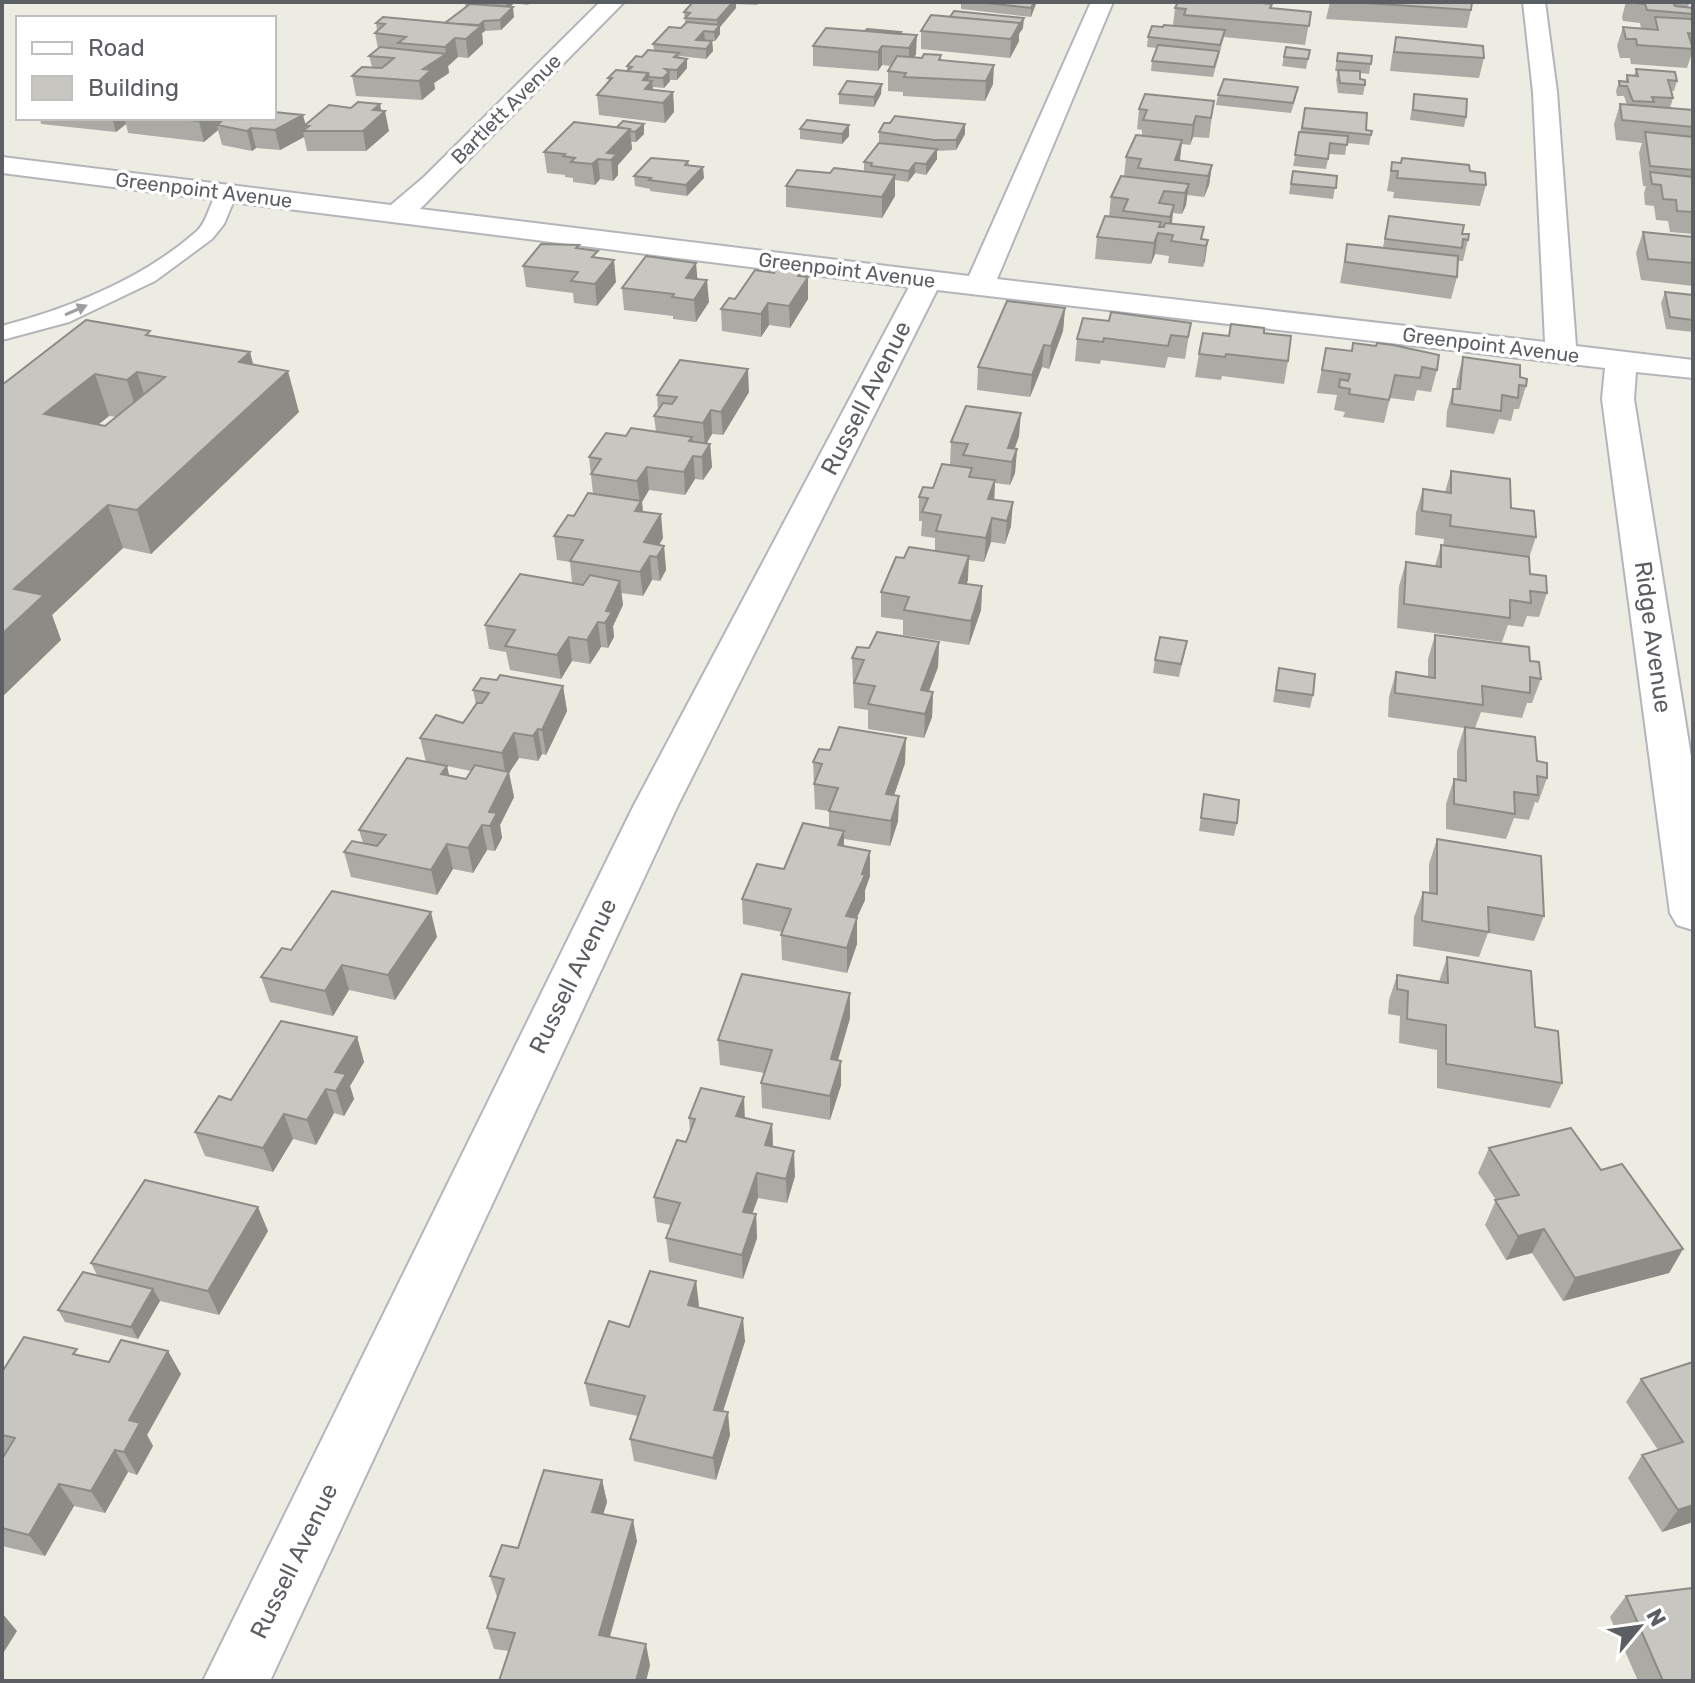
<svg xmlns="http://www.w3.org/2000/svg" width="1695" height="1683" viewBox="0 0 1695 1683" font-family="Rubik,sans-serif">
	<rect width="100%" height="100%" fill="#edece3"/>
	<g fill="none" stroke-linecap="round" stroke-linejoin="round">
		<defs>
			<path id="lane" d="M227 187 237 193 224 224 212 239 155 281 69 322 2 340V326C70 308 143 279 197 231 210 220 210 191 227 187Z"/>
			<path id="street" d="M600 2H624L420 209 969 276 1091 2H1113L997 279 1545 342 1533 92 1523 2H1545L1557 92 1576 346 1693 360V378L1636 372 1634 399 1693 769V930L1677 925 1670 913 1602 399 1605 368 937 290 678 805 270 1681H203L634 805 909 287 2 173V157L391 205 424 177Z"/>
		</defs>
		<!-- lane casing -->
		<use href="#lane" stroke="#b3b5ba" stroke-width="4"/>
		<!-- street casing -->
		<use href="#street" stroke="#b3b5ba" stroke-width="4"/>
		<!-- lane -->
		<use href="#lane" fill="#fff" fill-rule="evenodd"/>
		<!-- street -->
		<use href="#street" fill="#fff" fill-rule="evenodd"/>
	</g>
	<!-- wall -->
	<path fill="#acaaa5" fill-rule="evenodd" d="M465 2H531L528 5 514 3 510 7 514 17 501 30 485 31 482 33 483 44 468 58 458 57 448 66 449 73 434 83 435 89 422 100 356 96 352 76 372 67 369 56 378 49 375 33 377 31 376 23H445L467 6H465Z
		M693 2H760L757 5 736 4V8L720 27V34L715 41H705H712L713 51 706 59 679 56 687 68 677 80H670V81L664 88 653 87V90L673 92 674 112 665 123 599 115 597 95 609 82 608 78 627 71V66L654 50 653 44 681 28 685 23 684 12Z
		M961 2H1036L1031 17 961 9Z
		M1330 2H1472L1471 10 1467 28 1326 19Z
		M1626 2H1690L1688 7 1693 14V53H1692L1687 68 1631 64 1630 58H1620L1617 46 1623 27 1641 28 1640 23 1623 21 1622 17Z
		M1252 3 1271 8 1311 12 1305 45 1224 37 1213 77 1151 71 1152 61 1157 48 1147 47 1148 37 1163 27 1173 25 1175 8Z
		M1023 28 1019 34V41L1010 58 921 49V31Z
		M900 34 916 54 914 58H922L941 55V60L993 84 985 101 903 96V92L888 91V71L891 66 882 65 878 71 813 66V46Z
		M1396 37 1484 58 1479 78 1390 71 1392 56Z
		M1286 47 1310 50 1306 69 1282 66Z
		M1338 53 1372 56 1369 74 1360 73V79L1365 85 1363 95 1338 93 1336 80 1338 71H1335Z
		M1636 69 1677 81 1674 91H1671L1673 98 1670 108 1693 110V234L1670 232 1668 221 1656 220 1654 206 1645 205 1644 193 1646 186H1643L1639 153 1642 143 1616 140 1614 124 1620 104 1627 105 1624 96H1617L1616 91 1619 81 1625 82 1627 75 1634 76Z
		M839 94H881L874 107 839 104Z
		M1414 94 1466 117 1464 127 1410 120Z
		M1218 95 1296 97 1291 113 1216 105Z
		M1214 101 1209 138 1193 137 1190 145 1182 144 1179 161 1212 165 1209 185 1204 197 1187 195 1186 205 1182 214 1173 213 1172 224 1202 239 1208 240 1203 267 1168 263 1169 256 1155 254 1151 264 1095 259 1097 237 1109 216 1111 197 1124 177 1126 157 1142 135V130L1137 129 1139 109Z
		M1305 108 1366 130 1372 131 1369 145 1347 143 1345 155 1329 154 1326 169 1293 166Z
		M381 110 389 131 366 151H307L304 137 280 150 256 148 252 151 222 145 218 130 204 142 128 133 126 124 116 132 41 124 40 118H274L275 112 305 125Z
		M807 120 849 136 842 144 800 139V129Z
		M644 124V134L636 142H631L632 149 618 165V175L613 181 600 179 595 185 573 182V178L565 177V175L547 173 544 152 617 127Z
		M879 132 965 134 956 150 937 151V159L926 175 915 173 908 182 895 180V196L882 218 786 207V186L830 173 864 172V162L899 145 879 142Z
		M688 161 689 165 704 178 687 196 650 191V189L635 186 634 176Z
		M1392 162 1470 171 1486 185 1480 206 1393 198 1394 192 1387 191Z
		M1293 171 1337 176 1333 199 1289 194Z
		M1389 216 1462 234 1468 240 1463 261H1459L1457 277 1451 299 1340 283 1347 244 1383 247Z
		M1643 232 1693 237V286L1641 280 1636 253Z
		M579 245V249L598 258 616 282 597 306 574 303 573 293 526 287 523 266Z
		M802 276 808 299 790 328 769 325 761 337 722 331 721 309 735 299Z
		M697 279 709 302 696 322 673 319V316L624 310 622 288Z
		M1665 292 1693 295V332L1666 329 1661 303Z
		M1065 308 1063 331 1049 369 1042 367 1030 397 977 390 978 367Z
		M1109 321 1191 323 1185 359 1168 357 1165 368 1101 360 1100 364 1075 361 1077 339Z
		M1264 333 1288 361 1284 384 1222 376 1221 380 1195 377 1199 354 1229 336Z
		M152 336 254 365 299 412 151 554 123 548 52 615 61 640 2 697V385ZM109 416 116 417 105 426 98 425Z
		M1326 348 1437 370 1431 392 1417 390 1414 401 1390 398 1384 423 1343 417 1345 412 1334 410 1337 395 1317 393Z
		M1463 357 1526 386 1519 409H1514L1511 421 1499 419 1494 434 1446 427 1447 411 1453 389H1456L1457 380Z
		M749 392 723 435 712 434 706 444H710L712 467 703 480 695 479 685 495 649 490 642 502 643 512 663 538 659 545 664 546 666 570 660 581 652 580 643 596 621 593 623 605 613 626 614 637 608 648 601 647 590 664 572 661 561 679 510 670 506 652 489 649 485 625 572 583 570 562 557 560 554 536 593 494 589 457 626 436 656 432 654 416 658 410 657 395Z
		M1019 436 1014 449H1017L1015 473 1010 485 995 483 994 499 1011 526 1005 544 991 542 984 562 969 560 966 584 982 586 981 610 969 645 903 635V620L881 617V592L904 558 935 551V538L921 536 922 521H919V497L933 488 950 465 951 442Z
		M1451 471 1511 508 1536 537 1529 558 1530 574 1547 593 1539 617 1527 616 1523 627 1508 625 1502 642 1397 628 1399 586 1406 562 1435 566 1441 545 1443 546 1444 539 1415 535 1416 513 1423 489 1445 492Z
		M1435 635 1530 661 1541 679 1532 703H1527L1522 718 1481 712 1475 728 1537 761 1547 778 1538 803 1535 802 1529 820 1514 818 1506 839 1446 829V804L1454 779 1457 780V751L1464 728 1388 717 1389 697 1396 672 1428 677V659Z
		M1187 641 1179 677 1153 673 1155 660Z
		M939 642 938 667 929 691 933 692 932 717 924 738 868 729V710L854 708 852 658 869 648Z
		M1279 668 1313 695 1310 708 1273 702Z
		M497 680 563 686 567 711 546 755 542 754 538 761 519 758 509 773 514 797 500 825 502 838 495 851 487 850 473 873 453 869 437 895 351 877 344 852 363 843 359 830 426 762 420 738 463 723 476 705 473 690ZM447 766 471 771 466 779 449 775Z
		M813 762 905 763 894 795 899 796 898 821 890 846 844 839V846L870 876 865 890V900L856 918 857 944 847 973 782 960 781 935 782 932 743 924 742 899 784 869 829 828V811L815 809Z
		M1204 794 1237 823 1234 836 1199 831Z
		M1437 839 1544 916 1534 941 1488 933 1479 957 1413 946 1414 917 1423 892 1429 893V864Z
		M437 937 395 1000 349 990 333 1016 270 1002 261 977 291 950Z
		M1447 957 1535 1027 1562 1083 1550 1108 1437 1088V1050L1399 1043 1400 1016 1388 1014 1389 1000 1397 975 1439 982Z
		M850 1018 838 1060 841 1085 830 1120 762 1108 761 1083 764 1073 720 1065 718 1040Z
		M357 1037 364 1062 350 1086 354 1099 344 1116 334 1113 316 1145 293 1139 273 1172 205 1156 195 1132 231 1100Z
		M689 1118H745L772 1124 773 1147 795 1176 787 1203 758 1198 752 1214H756L757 1238 743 1279 669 1262 666 1238 671 1225 657 1222 654 1197 686 1142 690 1132Z
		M1489 1148 1601 1170 1683 1249 1669 1273 1563 1301 1532 1253 1506 1260 1485 1225 1496 1200 1478 1173Z
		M268 1231 219 1315 160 1301 138 1339 65 1322 58 1310 97 1275 91 1263Z
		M696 1281 698 1307 745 1341 723 1412 730 1435 716 1480 634 1461 630 1439 638 1416 590 1406 585 1383 629 1327Z
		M80 1355 109 1362 181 1374 147 1435 153 1446 137 1475 128 1472 105 1513 74 1506 45 1556 2 1546V1459L5 1454 2 1453V1372Z
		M1693 1362V1522L1662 1532 1628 1478 1642 1455 1658 1450 1626 1402 1641 1379Z
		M602 1480 607 1502 603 1514 637 1541 610 1637 650 1665 646 1681H499L509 1651 494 1649 487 1628 497 1597 490 1576 518 1548Z
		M1626 1596 1693 1681H1638L1610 1617Z"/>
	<!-- shaded-wall -->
	<path fill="#8c8b86" d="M506 2H513L514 3 507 10Z
		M733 2H736V8L720 27V34L715 41 714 32 717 28V20Z
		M1034 2H1036V4L1031 17V8Z
		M513 7 514 17 501 30 500 20Z
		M1024 18 1023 28 1019 34V41L1010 58 1011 39Z
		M484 21 485 31 482 33 483 44 468 58 466 39Z
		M704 31 705 40 697 50 696 40Z
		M917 35 916 54 909 67V48Z
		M455 38 458 57 448 66 449 73 434 83 435 89 422 100 419 81 423 69 446 54 445 47Z
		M712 41 713 51 706 59V49Z
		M882 46V65L878 71V52Z
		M687 59V68L677 80V70Z
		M994 65 993 84 985 101 986 81Z
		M669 72 670 81 664 88 663 78Z
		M648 73 649 84 652 81 654 100 646 101 643 80Z
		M882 84 881 94 874 107V97Z
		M673 92 674 112 665 123 663 103Z
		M380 104 382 114 385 111 389 131 366 151 363 131 373 110Z
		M303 115 306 126H304L306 131H303L304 137 280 150 275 130Z
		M1196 116 1193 137 1190 145 1193 125Z
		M112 118H124L126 124 116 132Z
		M203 118H227L217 125 218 130 204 142 199 121Z
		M644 124V134L636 142 635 132Z
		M965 124V134L956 150V140Z
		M849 125V136L842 144V134Z
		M251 128 256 148 252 151 247 131Z
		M630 129 632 149 618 165V175L613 181 611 160 607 153Z
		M1182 140 1180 160 1175 173V160Z
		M937 149V159L926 175V164Z
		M598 159 600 179 595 185 592 164Z
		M915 163V173L908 182 909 171Z
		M1212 165 1209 185 1204 197 1208 176Z
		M703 167 704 178 687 196 686 185Z
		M895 175V196L882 218V197Z
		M1189 184 1186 205 1182 214 1185 193Z
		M1174 205 1171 226 1167 234 1170 217Z
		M1158 233 1155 254 1151 264 1154 243Z
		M1208 240 1205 261 1203 267 1206 246Z
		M614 260 616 282 597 306 595 284Z
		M696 263 698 285 688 300 686 278Z
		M801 270 802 287 808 277V299L790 328 789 306 798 276Z
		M707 280 709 302 696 322 694 300Z
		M768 303 769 325 761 337V314Z
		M1065 308 1063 331 1049 369 1051 346Z
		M1044 345 1042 367 1030 397 1032 375Z
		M250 352 261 394 239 362Z
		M748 369 749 392 723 435 721 412Z
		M288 371 299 412 151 554 137 510Z
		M137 372 150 413 140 422 127 380Z
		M95 374 109 416 59 456 44 414Z
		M711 410 712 434 705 446 703 423Z
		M1021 413 1019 436 1010 462 1008 448Z
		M692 437 695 479 685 495 684 472 689 441Z
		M710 444 712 467 703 480 702 457Z
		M1017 449 1015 473 1010 485 1012 462Z
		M647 467 649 490 642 502 644 524 635 511 640 504 637 481Z
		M995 480 994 504 988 499Z
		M1013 502 1011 526 1005 544 1007 521Z
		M108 505 123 548 52 615 61 640 2 697V634L14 589Z
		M661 514 663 538 652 557 650 556 652 580 643 596 640 572 644 542Z
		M992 518 991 542 984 562 986 538Z
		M664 546 666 570 660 581 657 557Z
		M969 556 968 580 958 607 959 583Z
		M620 581 623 605 613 626 614 637 608 648 605 623 606 611Z
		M982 586 981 610 969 645 971 621Z
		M598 622 601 647 590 664 587 640Z
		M569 637 572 661 561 679 557 655Z
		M939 642 938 667 920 714 921 690Z
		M563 686 567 711 546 755 542 730Z
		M933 692 932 717 924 738 925 714Z
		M538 729 542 754 538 761 533 736Z
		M514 733 519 758 509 773 514 797 500 825 502 838 495 851 490 826 489 812 506 777 502 753Z
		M906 738 905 763 886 819V794Z
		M447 766 452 790 441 774Z
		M899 796 898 821 890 846 891 821Z
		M482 825 487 850 473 873 468 848Z
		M844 831V856L838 845Z
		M447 844 453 869 437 895 431 870Z
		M870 851V876L865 890V900L846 942V916Z
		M431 912 437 937 395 1000 388 975Z
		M857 918V944L847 973V948Z
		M342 965 349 990 333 1016 325 991Z
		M850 993V1018L831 1084V1059Z
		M357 1037 364 1062 350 1086 354 1099 344 1116 336 1091 335 1072Z
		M841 1061V1085L830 1120V1096Z
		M326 1089 334 1113 316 1145 307 1120Z
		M744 1097 745 1121 736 1116Z
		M284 1114 293 1139 273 1172 263 1148Z
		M772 1124 773 1148 765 1145Z
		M794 1151 795 1176 787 1203 786 1179Z
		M757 1173 758 1198 744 1236 743 1212Z
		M258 1207 268 1231 219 1315 208 1291Z
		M756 1214 757 1238 743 1279 742 1255Z
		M1544 1229 1532 1253 1506 1260 1518 1236Z
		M1683 1249 1669 1273 1563 1301 1575 1278Z
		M696 1281 699 1305 691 1329 688 1305Z
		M153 1289 160 1301 138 1339 131 1327Z
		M743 1318 745 1341 716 1433 714 1410Z
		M168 1351 181 1374 147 1435 153 1446 137 1475 124 1452 129 1420Z
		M728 1412 730 1435 716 1480 713 1458Z
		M115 1450 128 1472 105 1513 91 1491Z
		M602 1480 607 1502 597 1534 592 1512Z
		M59 1484 74 1506 45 1556 29 1535Z
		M1693 1505V1522L1662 1532 1678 1510Z
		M633 1520 637 1541 604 1656 599 1635Z
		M2 1613 17 1631 2 1655Z
		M646 1644 650 1665 646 1681H636Z"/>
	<!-- building -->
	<path fill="#c8c6c0" stroke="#8c8b86" stroke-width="2" fill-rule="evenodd" d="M693 2H733L717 20 685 18 690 13 684 12Z
		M979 2H1034L1031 8Z
		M1178 2H1251L1272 4 1270 8 1311 12 1309 26 1184 15 1186 9 1175 8Z
		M1351 2H1472L1471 10Z
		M1628 2H1673L1675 6 1693 8V14L1647 10 1645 4Z
		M470 4 513 7 500 20 484 21 479 25 445 23Z
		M954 11 1024 18 1020 24V23L950 17Z
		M931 15 1020 23 1011 39 921 31Z
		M383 17 481 26 466 39 455 38 445 47 398 43 406 37 375 33 385 24 376 23Z
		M1655 17 1691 19 1693 23V34L1688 33 1693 49 1637 45 1636 39H1626L1623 27 1658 30Z
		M687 22 720 25 714 32 704 31 696 40 712 41 706 49 653 44 669 27 681 28Z
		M1164 25 1225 30 1220 45 1148 37 1152 26 1163 27Z
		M826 28 917 35 909 48 882 46 878 52 813 46Z
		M867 29 901 32 899 34 865 31Z
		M1396 37 1483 46 1484 58 1394 52Z
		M1158 45 1219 51 1214 67 1152 61Z
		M380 47 446 54 423 69 431 70 419 81 352 76 362 67 382 68 394 58 369 56Z
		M1286 47 1310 50 1308 59 1284 57Z
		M648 50 679 53 674 57 687 59 677 70 665 69 669 72 663 78 649 77 648 73 627 71 632 67 627 66 636 56 642 57Z
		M1338 53 1372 56 1371 64 1337 61Z
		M924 54 941 55 939 60 994 65 986 81 904 77 906 73 888 71 897 56 922 58Z
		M1636 69 1675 72 1677 81 1668 80 1673 98 1652 97 1654 102 1633 101 1627 86H1620L1619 81 1628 82 1627 75 1638 76Z
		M616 70 648 73 643 80 652 81 645 89 673 92 663 103 597 95 612 78H608Z
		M1338 70 1360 71V79L1365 80V85L1340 83Z
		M1224 79 1298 87 1293 103 1218 95Z
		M847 81 882 84 874 97 839 94Z
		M1145 94 1214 101 1211 118 1196 116 1193 125 1143 120 1147 110 1139 109Z
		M1414 94 1467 99 1466 117 1413 110Z
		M358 102 380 104 373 110 385 111 363 131H303L309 126H304L329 105 351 108Z
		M1620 104 1693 110V127L1622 120Z
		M1305 108 1367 113 1366 130 1372 131 1371 135 1302 128Z
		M274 112 303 115 275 130 251 128 247 131 217 125 225 118H274Z
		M895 116 965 124 956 140H934L879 132 884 123H890Z
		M166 118H203L199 121Z
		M807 120 849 125 842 134 800 129Z
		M623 121 644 124 635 132 630 131V129L617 127Z
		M574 122 630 129 607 153 617 154 611 160 598 159 592 164 571 162 575 158 563 156 565 154 544 152Z
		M1299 132 1348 136 1347 145 1330 143 1328 159 1295 155Z
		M1645 132 1693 137V170L1650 166Z
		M1136 135 1182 140 1175 160 1212 165 1208 176 1138 168 1141 159 1126 157Z
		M879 143 937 149 926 164 915 163 909 171 871 166 872 163 864 162Z
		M651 158 688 161 685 165 703 167 686 185 649 180 651 178 634 176Z
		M1402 158 1469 165 1470 171 1485 173 1486 185 1397 178 1398 171H1391L1392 162 1401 163Z
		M834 168 895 175 882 197 786 186 797 170 830 173Z
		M1293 171 1337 176 1336 188 1291 184Z
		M1650 172 1693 177V212L1677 211 1676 200 1663 199 1661 185 1652 184Z
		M1121 176 1189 184 1185 193 1164 191 1159 203 1174 205 1170 217 1123 211 1128 199 1111 197Z
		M1105 216 1161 222 1159 227H1164L1165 223 1204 227 1201 239 1208 240 1206 246 1171 241 1173 235 1158 233 1154 243 1097 237Z
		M1389 216 1464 225 1462 234H1469L1468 240 1463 239 1462 248 1385 239Z
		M1643 232 1693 237V263L1648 259Z
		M541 244 579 245 576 248 598 251 592 257 614 260 595 284 571 281 578 272 523 266Z
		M1347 244 1458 256 1457 277 1345 262Z
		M646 256 696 263 686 278 707 280 694 300 672 297 674 294 622 288Z
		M779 266 801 270 798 276 808 277 789 306 768 303 761 314 721 309 729 298 735 299 755 270 774 273Z
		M1665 292 1693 295V320L1670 317Z
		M1007 301 1065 308 1051 346 1044 345 1032 375 978 367Z
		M1111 312 1191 323 1188 337 1171 335 1168 346 1104 338 1103 342 1077 339 1083 318 1109 321Z
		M86 320 150 331 146 335 250 352 239 362 288 371 137 510 108 505 14 589 44 595 2 634V385ZM137 372 165 377 105 426 44 414 95 374 127 380Z
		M1231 324 1264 328V333L1291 336 1288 361 1226 354 1225 357 1199 354 1203 333 1229 336Z
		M1353 343 1376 346 1377 343 1393 345 1439 355 1437 370 1422 367 1420 378 1395 375 1389 400 1349 394 1350 389 1339 387 1340 379 1348 381 1350 374 1322 370 1326 348 1352 351Z
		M1463 357 1520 365V377L1527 379 1526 386 1519 385 1518 398 1502 395 1501 411 1452 404 1453 389H1460Z
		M680 360 748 369 721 412 711 410 703 423 654 416 663 403 672 404 677 397 657 395Z
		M966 406 1021 413 1008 448 1017 449 1012 462 963 455 968 444 951 442Z
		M631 428 692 437 689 441 710 444 702 457 693 456 684 472 647 467 637 481 591 474 601 459 589 457 606 433 626 436Z
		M942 464 972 468 969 477 995 480 988 499 1013 502 1007 521 992 518 986 538 936 531 941 515 922 512 928 498 919 497 923 487 933 488Z
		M1451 471 1510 479 1511 508 1534 511 1536 537 1450 526 1451 515 1422 511 1423 489 1451 493Z
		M588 493 641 501 635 511 661 514 644 542 664 546 657 557 650 556 640 572 570 561 583 540 554 536 568 515 574 516Z
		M1441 545 1529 557 1530 574 1546 576 1547 593 1530 591 1531 603 1510 600V618L1404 604 1406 562 1441 567Z
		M909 547 969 556 959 583 982 586 971 621 904 610 909 597 881 592 896 557 904 558Z
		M520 574 583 585 590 575 620 581 606 611 612 612 605 623 598 622 587 640 569 637 557 655 505 646 515 630 485 625Z
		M877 632 939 642 921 690 933 692 925 714 868 704 875 686 854 683 864 660 852 658 857 647 869 648Z
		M1435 635 1529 647 1530 661 1539 662 1541 679 1530 677V693L1482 686 1483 705 1395 693 1396 672 1435 678Z
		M1160 637 1187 641 1181 664 1155 660Z
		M1279 668 1315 674 1313 695 1276 690Z
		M500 675 563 686 542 730 538 729 533 736 514 733 502 753 420 738 436 715 463 723 477 703H482L489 693 473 690 481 678 497 680Z
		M839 727 906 738 886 794 899 796 891 821 829 811 838 788 814 784 822 764 813 762 819 749 830 750Z
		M1465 727 1535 737 1537 761 1547 763V778L1537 776 1538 795 1514 792 1515 814 1454 804V779L1466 781Z
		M407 758 447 766 441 774 466 779 475 765 509 772 489 812 497 813 490 826 482 825 468 848 447 844 431 870 344 852 352 841 377 846 386 835 359 830Z
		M1204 794 1239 800 1237 823 1201 818Z
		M803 823 844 831 838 845 870 851 862 874 865 875 846 916 857 918 847 948 781 935 791 909 742 899 757 864 784 869Z
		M1437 839 1541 856 1544 916 1488 907 1489 932 1422 921 1423 892 1437 894Z
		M332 891 431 912 388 975 342 965 325 991 261 977 282 948 291 950Z
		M1447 957 1531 971 1535 1027 1558 1031 1562 1083 1446 1064V1025L1407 1019 1408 991 1397 989V975L1448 983Z
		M742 974 850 993 831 1059 841 1061 830 1096 761 1083 772 1050 718 1040Z
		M281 1021 357 1037 335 1072 346 1074 336 1091 326 1089 307 1120 284 1114 263 1148 195 1132 219 1096 231 1100Z
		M701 1088 744 1097 736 1116 772 1124 765 1145 794 1151 786 1179 757 1173 743 1212 756 1214 742 1255 666 1238 680 1203 654 1197 677 1140 686 1142 695 1119 689 1118Z
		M1571 1128 1601 1170 1622 1164 1683 1249 1575 1278 1544 1229 1518 1236 1495 1200 1519 1195 1489 1148Z
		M145 1180 258 1207 208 1291 91 1263Z
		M650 1271 696 1281 688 1305 743 1318 714 1410 728 1412 713 1458 630 1439 645 1396 585 1383 609 1321 629 1327Z
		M83 1272 153 1289 131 1327 58 1310Z
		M24 1337 77 1349 73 1354 109 1362 121 1340 168 1351 129 1420 140 1423 124 1452 115 1450 91 1491 59 1484 29 1535 2 1528V1459L15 1438 2 1435V1372Z
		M1693 1362V1505L1678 1510 1642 1455 1683 1442 1641 1379Z
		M544 1470 602 1480 592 1512 633 1520 599 1635 646 1644 636 1681H499L515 1633 487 1628 504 1579 490 1576 502 1545 518 1548Z
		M1693 1588V1681H1663L1626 1596Z"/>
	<!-- one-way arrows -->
	<defs><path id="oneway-solid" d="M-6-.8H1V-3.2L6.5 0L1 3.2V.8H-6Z" transform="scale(2)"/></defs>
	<use fill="#9d9ea1" href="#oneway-solid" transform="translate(76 310) rotate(-24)"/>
	<g text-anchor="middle" stroke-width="7" stroke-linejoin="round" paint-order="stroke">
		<!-- far-street labels -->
		<g font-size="20" fill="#5b5e63" stroke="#fff">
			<text transform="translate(506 109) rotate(-45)" y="7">Bartlett Avenue</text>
			<text transform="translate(204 190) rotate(7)" y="7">Greenpoint Avenue</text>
			<text transform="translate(847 270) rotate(7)" y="7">Greenpoint Avenue</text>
			<text transform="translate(1491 345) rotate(7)" y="7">Greenpoint Avenue</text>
		</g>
		<!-- street labels -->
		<g font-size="24" fill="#5b5e63" stroke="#fff">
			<text transform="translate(866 398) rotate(-63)" y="8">Russell Avenue</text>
			<text transform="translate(1653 637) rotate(82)" y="8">Ridge Avenue</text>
			<text transform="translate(573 976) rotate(-64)" y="8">Russell Avenue</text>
			<text transform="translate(294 1561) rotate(-64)" y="8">Russell Avenue</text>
		</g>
	</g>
	<!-- border -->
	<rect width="1695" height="1683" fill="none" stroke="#5b5e63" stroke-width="8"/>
	<!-- legend -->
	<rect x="16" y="16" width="260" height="104" fill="#ffffff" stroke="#bdbfc1" stroke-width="2"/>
	<rect x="32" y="42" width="40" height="12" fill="#ffffff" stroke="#bdbfc1" stroke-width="2"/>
	<text x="88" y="56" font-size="24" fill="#5b5e63">Road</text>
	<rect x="32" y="76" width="40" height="24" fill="#c8c6c0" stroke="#bdbfc1" stroke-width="2"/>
	<text x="88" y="96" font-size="24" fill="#5b5e63">Building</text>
	<!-- north arrow -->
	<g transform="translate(1639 1627) rotate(61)" stroke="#ffffff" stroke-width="6" paint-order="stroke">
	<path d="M0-6L14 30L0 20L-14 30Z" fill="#5b5e63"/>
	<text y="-12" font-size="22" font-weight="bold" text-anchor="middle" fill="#5b5e63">N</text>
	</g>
</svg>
